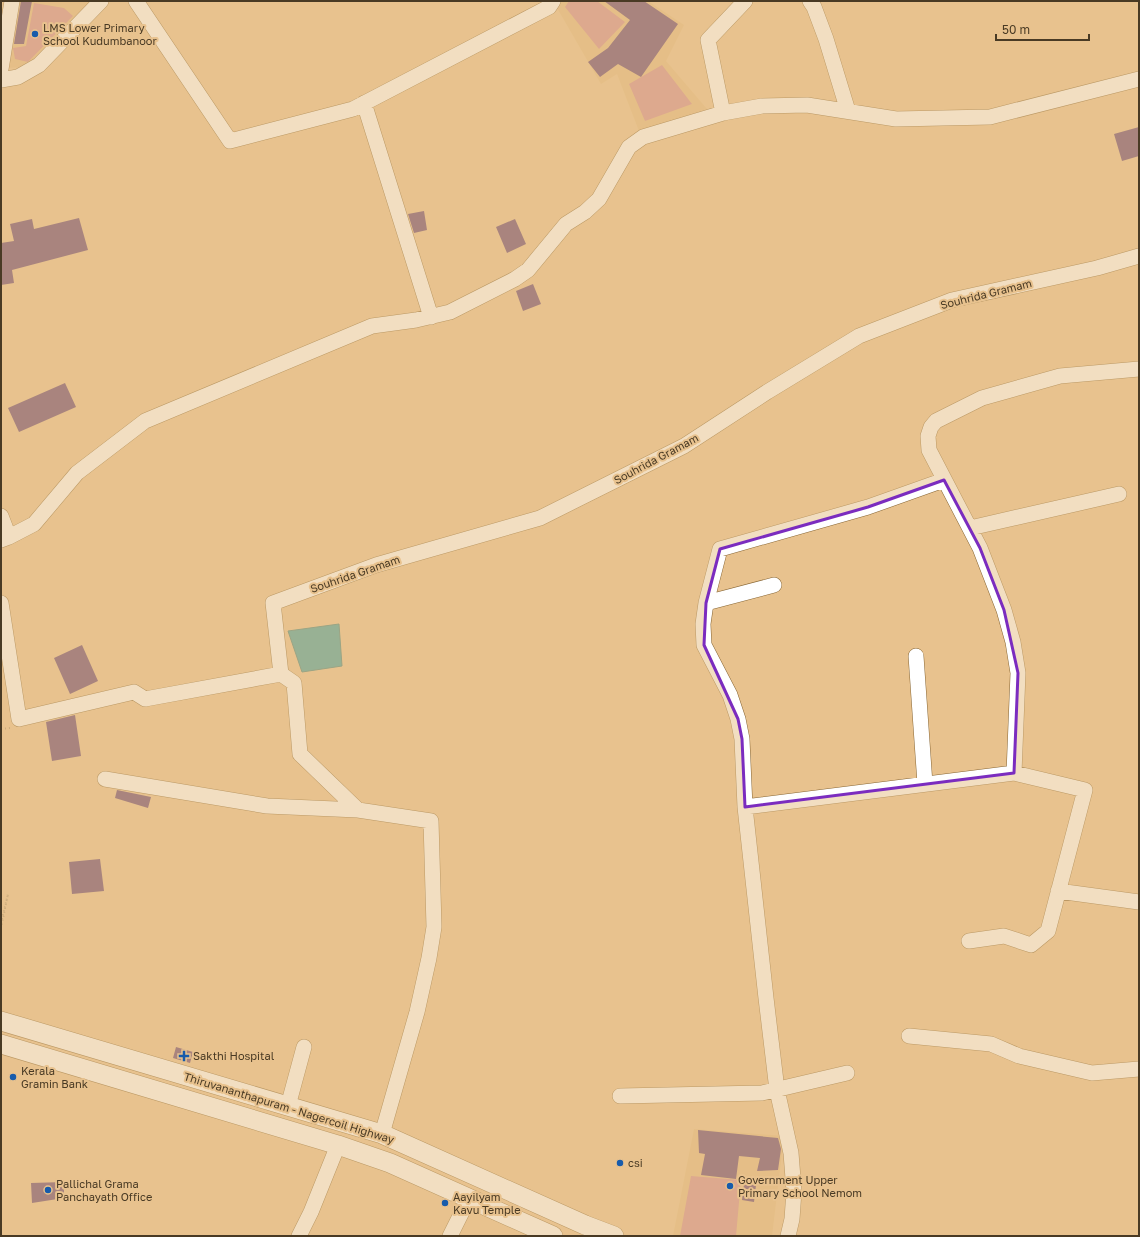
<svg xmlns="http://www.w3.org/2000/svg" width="1140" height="1237" viewBox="0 0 1140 1237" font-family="'Golos Text',sans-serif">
	<rect width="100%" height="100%" fill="#e8c28e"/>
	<!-- built -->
	<path fill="#e3b97e" d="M15 1H92L29 67 4 68Z
		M553 1H648L684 25 666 61 707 109 639 131 617 74 601 84Z
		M694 1129 784 1136 772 1236H673Z"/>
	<!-- green -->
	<path fill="#d18a8e" d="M569 1H597L625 22 599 49 565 7Z
		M34 3 64 8 73 16 28 62 15 59 13 48 26 46Z
		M662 65 692 104 645 121 629 84Z
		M691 1176 741 1180 736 1236H680Z"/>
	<!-- water -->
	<path fill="#399c9c" stroke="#3e7f78" d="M339 624 342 666 302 672 288 631Z"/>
	<!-- building -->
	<path fill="#5d396b" d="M21 1H32L24 44H14Z
		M604 1H644L678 24 641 77 618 64 600 77 588 62 608 48 630 20Z
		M1139 127V156L1122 161 1114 134Z
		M424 211 427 230 414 233 408 214Z
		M79 218 88 250 12 270 14 283 1 285V243L14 241 10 224 32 219 34 229Z
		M515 219 526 244 507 253 496 227Z
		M533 284 541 304 523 311 516 291Z
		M65 383 76 407 19 432 8 408Z
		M82 645 98 681 70 694 54 658Z
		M75 715 81 756 52 761 46 722Z
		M117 790 151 797 148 808 115 798Z
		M100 859 104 891 72 894 69 862Z
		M176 1047 193 1052 190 1063 173 1058Z
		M698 1130 778 1138 781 1149 778 1170 757 1171 760 1158 739 1156 736 1179 701 1175 705 1154 699 1153Z
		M64 1182V1198L32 1203 31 1183Z
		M744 1184 756 1185 754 1202 742 1200Z"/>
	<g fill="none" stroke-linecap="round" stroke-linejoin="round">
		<defs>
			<path id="minor" d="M136 1 230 141 353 109 549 7 553 1
				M810 1 814 7 826 39 848 111
				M1 69 12 1
				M1 80 18 77 39 65 101 1
				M364 103 431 317
				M723 113 708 40 745 1
				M1 516 9 537 1 540
				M970 528 1119 494
				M9 537 34 524 77 473 145 421 372 326 416 320 450 312 515 279 528 270 566 224 585 212 599 199 629 147 643 137 723 113 762 106 807 105 896 119 990 117 1139 79
				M1 603 19 719 134 692 145 699 281 674 294 683 300 754 358 810 431 821 434 927 429 958 417 1012 382 1134
				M706 603 774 585
				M916 656 925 784
				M281 674 273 603 376 565 540 518 684 446 767 392 859 336 952 300 1097 268 1139 256
				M1014 773 1018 673 1013 642 1004 610 980 548 929 450 928 436 931 427 936 421 982 398 1060 376 1139 369
				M105 779 267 806 358 810
				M745 807 1014 773 1085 790 1048 931 1031 945 1004 936 969 941
				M1058 891 1139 902
				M909 1036 991 1044 1019 1056 1092 1073 1139 1069
				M620 1096 762 1093 847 1073
				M288 1106 304 1047
				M299 1236 311 1212 338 1145
				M450 1236 469 1198
				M788 1236 792 1219 794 1191 791 1153 777 1090 766 998 745 807 742 739 738 719 730 695 704 645 703 624 706 603 720 549 868 507 944 480"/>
			<path id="major" d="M1 1021 382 1134 585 1225 614 1236
				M1 1044 338 1145 390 1163 553 1236"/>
		</defs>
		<!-- minor casing -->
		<use href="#minor" stroke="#876532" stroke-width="16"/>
		<!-- major casing -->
		<use href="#major" stroke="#876532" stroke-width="20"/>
		<!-- path -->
		<path stroke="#ae9168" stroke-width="2" stroke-dasharray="1 3" stroke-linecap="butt" d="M1 729 10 728
			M1 923 8 894 1 928"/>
		<!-- minor -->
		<use href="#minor" stroke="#fff" stroke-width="15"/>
		<!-- major -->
		<use href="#major" stroke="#fff" stroke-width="19"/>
	</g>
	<!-- marked area -->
	<path d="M0 0H1140V1237H0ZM944 480 980 548 1004 610 1018 673 1014 773 745 807 742 739 738 719 704 645 706 603 720 549 868 507Z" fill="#e8c28e" fill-opacity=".55" fill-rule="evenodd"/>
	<path fill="none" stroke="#7b2cbf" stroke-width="3" stroke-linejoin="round" d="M944 480 980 548 1004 610 1018 673 1014 773 745 807 742 739 738 719 704 645 706 603 720 549 868 507Z"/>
	<!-- markers -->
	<g fill="#175bab" stroke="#e8c28e" stroke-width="1.5">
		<circle cx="35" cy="34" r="4"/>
		<path d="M182 1050h4v4h4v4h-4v4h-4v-4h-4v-4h4z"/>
		<circle cx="13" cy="1077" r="4"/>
		<circle cx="620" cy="1163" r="4"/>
		<circle cx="730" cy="1186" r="4"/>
		<circle cx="48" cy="1190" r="4"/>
		<circle cx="445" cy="1203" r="4"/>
	</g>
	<g text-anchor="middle" stroke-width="4" stroke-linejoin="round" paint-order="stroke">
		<!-- poi labels -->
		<g font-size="11" fill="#493a24" stroke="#e8c28e" text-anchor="start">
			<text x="43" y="32">LMS Lower Primary<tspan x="43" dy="13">School Kudumbanoor</tspan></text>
			<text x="193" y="1060">Sakthi Hospital</text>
			<text x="21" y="1075">Kerala<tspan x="21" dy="13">Gramin Bank</tspan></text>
			<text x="628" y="1167">csi</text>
			<text x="738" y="1184">Government Upper<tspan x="738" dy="13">Primary School Nemom</tspan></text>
			<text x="56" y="1188">Pallichal Grama<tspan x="56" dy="13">Panchayath Office</tspan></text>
			<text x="453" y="1201">Aayilyam<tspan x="453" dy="13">Kavu Temple</tspan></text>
		</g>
		<!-- street labels -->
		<g font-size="11" fill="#493a24" stroke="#e8c28e">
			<text transform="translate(986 294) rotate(-14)" y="4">Souhrida Gramam</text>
			<text transform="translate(656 459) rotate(-28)" y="4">Souhrida Gramam</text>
			<text transform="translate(355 574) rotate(-19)" y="4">Souhrida Gramam</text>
			<text transform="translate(289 1108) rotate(17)" y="4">Thiruvananthapuram - Nagercoil Highway</text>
		</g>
	</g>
	<!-- border -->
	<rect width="1140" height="1237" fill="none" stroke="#493a24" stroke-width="4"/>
	<!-- scale -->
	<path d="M996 34v6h93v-6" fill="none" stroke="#493a24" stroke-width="2"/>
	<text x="1002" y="34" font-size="12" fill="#493a24" stroke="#e8c28e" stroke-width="3" paint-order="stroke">50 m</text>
</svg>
